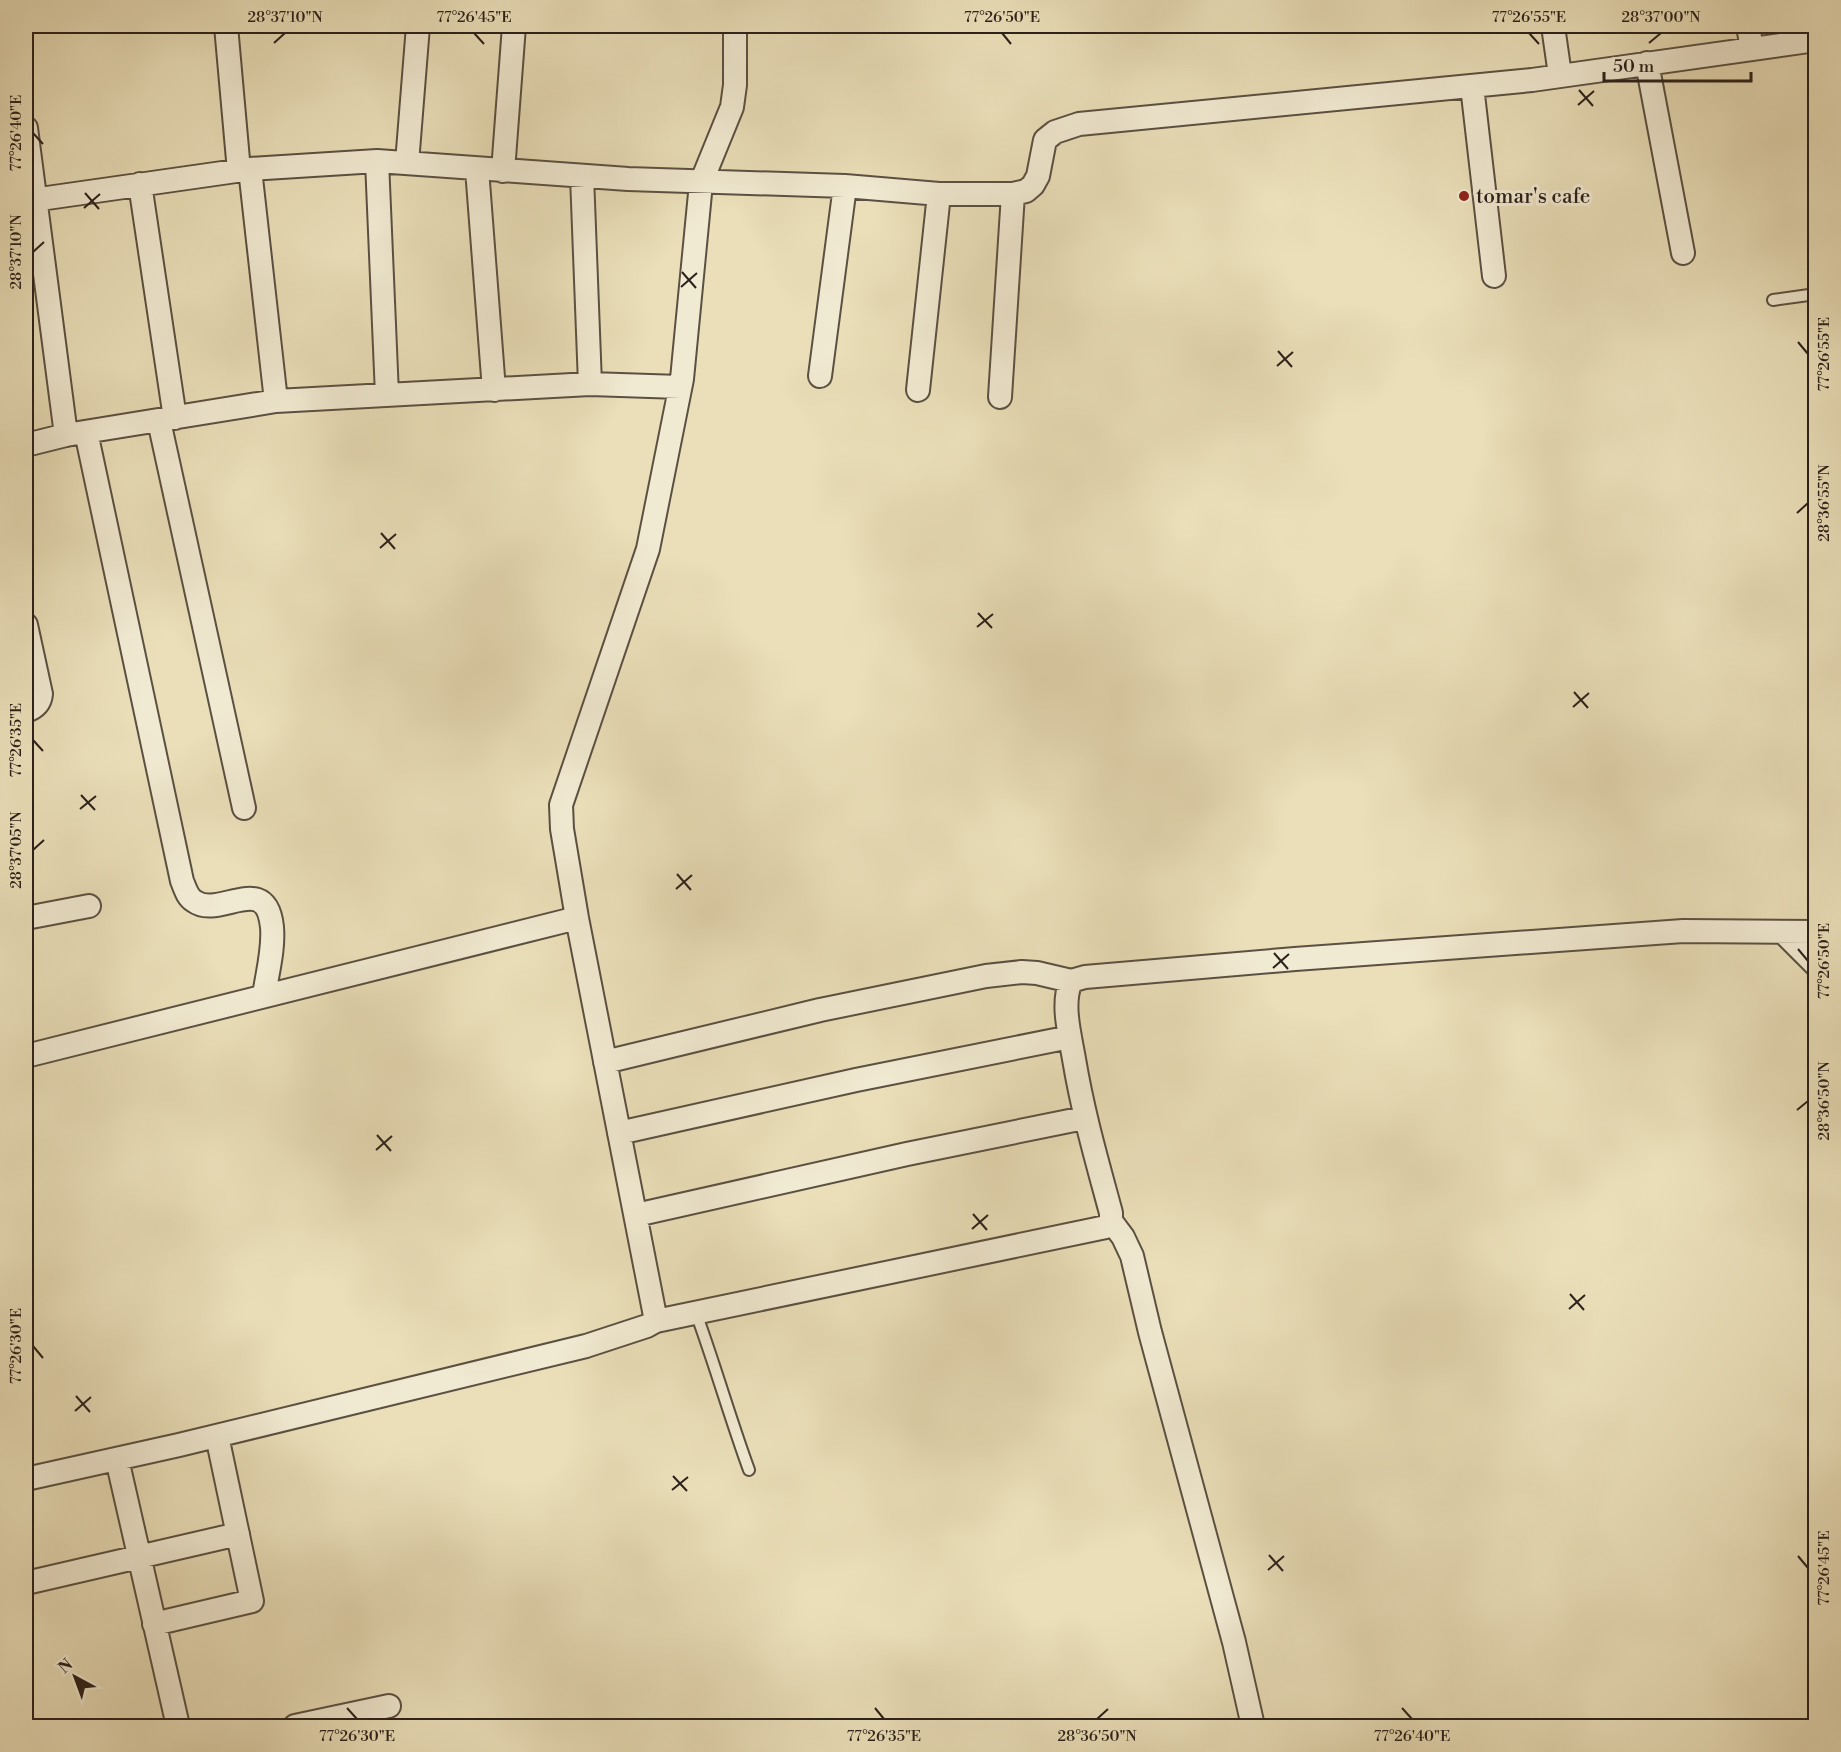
<svg xmlns="http://www.w3.org/2000/svg" width="1841" height="1752" viewBox="0 0 1841 1752" font-family="'Libre Bodoni',serif">
	<rect width="100%" height="100%" fill="#eadfb9"/>
	<filter id="stains"><feTurbulence type="fractalNoise" baseFrequency=".00333" numOctaves="4"/><feColorMatrix values="0 0 0 0 .2 0 0 0 0 .09 0 0 0 0 .02 0 0 0 .5 -.17"/></filter>
	<radialGradient id="worn" r=".72"><stop offset=".6" stop-color="#630" stop-opacity="0"/><stop offset="1" stop-color="#630" stop-opacity=".3"/></radialGradient>
	<g fill="none" stroke-linecap="round" stroke-linejoin="round">
		<defs>
			<path id="lane" d="M1773 300 1816 294
				M696 1313C715 1365 730 1418 749 1470"/>
			<path id="street" d="M226 26 239 171
				M1553 26 1560 75
				M1748 26 1752 49
				M1647 63 1683 253
				M1472 86 1494 276
				M26 128 66 435
				M377 161 387 395
				M407 163 418 26
				M250 169 276 401
				M477 169 494 390
				M503 171 514 26
				M582 176 590 384
				M140 184 175 418
				M26 201 250 169 377 161 628 179 845 186 939 194H1013L1026 191 1033 185 1038 176 1045 140 1055 132 1079 124 1532 80 1816 40
				M820 376 845 186
				M918 390 939 194
				M1000 397 1013 194
				M159 421 244 808
				M86 432 182 881C185 888 187 897 194 901 219 920 266 870 272 927 274 950 267 974 264 996
				M26 445 66 435 276 401 590 384 680 387
				M26 625 41 694C40 704 35 708 26 711
				M26 918 89 906
				M1783 932 1816 965
				M26 1056 577 918
				M605 1062 820 1010 986 976 1022 972 1037 973 1071 981
				M619 1133 856 1080 1070 1037
				M636 1215 907 1154 1084 1118
				M1111 1221 1123 1237 1132 1256 1150 1332 1234 1642 1253 1726
				M656 1321 1106 1227 1111 1221V1213C1097 1161 1083 1113 1074 1059 1070 1035 1061 1004 1071 981L1085 977 1295 959 1683 931 1816 932
				M117 1459 178 1726
				M26 1479 179 1445 586 1346 647 1326 656 1321 577 918 562 829 561 805 648 549 682 379 701 183 732 107 735 85V26
				M26 1583 238 1534
				M154 1624 252 1601 217 1436
				M295 1726 389 1706"/>
		</defs>
		<!-- lane casing -->
		<use href="#lane" stroke="#5b5042" stroke-width="14"/>
		<!-- street casing -->
		<use href="#street" stroke="#5b5042" stroke-width="26"/>
		<!-- lane -->
		<use href="#lane" stroke="#f1ead2" stroke-width="10"/>
		<!-- street -->
		<use href="#street" stroke="#f1ead2" stroke-width="22"/>
	</g>
	<!-- ticks -->
	<path fill="none" stroke="#2b201a" stroke-width="2" d="M474 33 484 44M1002 33 1011 44M1529 33 1539 44M274 43 285 33M1649 43 1661 33M1579 90 1593 106M1578 105 1594 91M33 133 43 144M85 193 99 209M84 208 100 194M33 252 44 242M682 272 696 288M681 287 697 273M1798 342 1808 354M1278 351 1292 367M1277 366 1293 352M1797 513 1808 503M381 533 395 549M380 548 396 534M978 613 992 628M977 627 993 614M1574 692 1588 708M1573 707 1589 693M33 740 43 751M81 795 95 810M80 809 96 796M33 850 44 840M677 874 691 890M676 889 692 875M1798 949 1808 961M1274 953 1288 969M1273 968 1289 954M1797 1110 1808 1101M377 1135 391 1151M376 1150 392 1136M973 1214 987 1230M972 1229 988 1215M1570 1294 1584 1310M1569 1309 1585 1295M33 1346 43 1358M76 1396 90 1412M75 1411 91 1397M673 1476 687 1491M672 1490 688 1477M1269 1555 1283 1571M1798 1556 1808 1568M1268 1570 1284 1556M347 1708 357 1719M875 1708 884 1719M1402 1708 1412 1719M1097 1719 1108 1709"/>
	<!-- markers -->
	<circle fill="#8f2418" stroke="#f1ead2" stroke-width="2" cx="1464" cy="196" r="6"/>
	<g text-anchor="middle" stroke-width="6" stroke-linejoin="round" paint-order="stroke">
		<!-- poi labels -->
		<g font-size="21" fill="#2b201a" stroke="#f1ead2" text-anchor="start">
			<text x="1476" y="203">tomar's cafe</text>
		</g>
	</g>
	<!-- margin -->
	<rect width="1841" height="1752" fill="none" stroke="#eadfb9" stroke-width="66"/>
	<!-- north arrow -->
	<g transform="translate(75 1677) rotate(319)" stroke="#f1ead2" stroke-width="4.5" paint-order="stroke">
	<path d="M0-4.5L10 22L0 15L-10 22Z" fill="#2b201a"/>
	<text y="-9" font-size="16" font-weight="bold" text-anchor="middle" fill="#2b201a">N</text>
	</g>
	<!-- scale -->
	<path d="M1604 72v9h147v-9" fill="none" stroke="#2b201a" stroke-width="3"/>
	<text x="1613" y="72" font-size="18" fill="#2b201a" stroke="#f1ead2" stroke-width="4.5" paint-order="stroke">50 m</text>
	<rect x="33" y="33" width="1775" height="1686" fill="none" stroke="#2b201a" stroke-width="2"/>
	<g font-size="15" text-anchor="middle" fill="#2b201a">
		<text x="285" y="22">28°37'10"N</text>
		<text x="474" y="22">77°26'45"E</text>
		<text x="1002" y="22">77°26'50"E</text>
		<text x="1529" y="22">77°26'55"E</text>
		<text x="1661" y="22">28°37'00"N</text>
		<text transform="translate(16 133) rotate(-90)" y="5">77°26'40"E</text>
		<text transform="translate(16 252) rotate(-90)" y="5">28°37'10"N</text>
		<text transform="translate(1824 354) rotate(-90)" y="5">77°26'55"E</text>
		<text transform="translate(1824 503) rotate(-90)" y="5">28°36'55"N</text>
		<text transform="translate(16 740) rotate(-90)" y="5">77°26'35"E</text>
		<text transform="translate(16 850) rotate(-90)" y="5">28°37'05"N</text>
		<text transform="translate(1824 961) rotate(-90)" y="5">77°26'50"E</text>
		<text transform="translate(1824 1101) rotate(-90)" y="5">28°36'50"N</text>
		<text transform="translate(16 1346) rotate(-90)" y="5">77°26'30"E</text>
		<text transform="translate(1824 1568) rotate(-90)" y="5">77°26'45"E</text>
		<text x="357" y="1741">77°26'30"E</text>
		<text x="884" y="1741">77°26'35"E</text>
		<text x="1097" y="1741">28°36'50"N</text>
		<text x="1412" y="1741">77°26'40"E</text>
	</g>
	<rect width="100%" height="100%" filter="url(#stains)"/>
	<rect width="100%" height="100%" fill="url(#worn)"/>
</svg>
